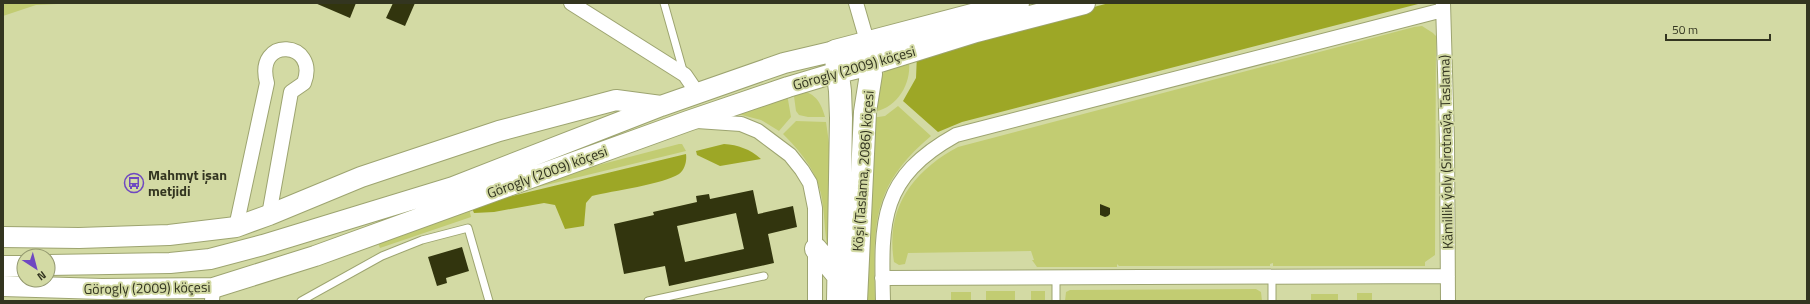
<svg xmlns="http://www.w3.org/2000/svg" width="1810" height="304" viewBox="0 0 1810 304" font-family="'Titillium Web',sans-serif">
	<rect width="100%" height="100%" fill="#d3daa4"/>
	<!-- green -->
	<path fill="#c2cc72" d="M3 3H78L36 5 3 16Z
		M1422 26 1433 33 1436 36 1435 255 1425 262V266H1273V263L1270 264V266H1119L1117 264V267H1037L1032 260H1034L1031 251 908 253 905 264 899 265 894 262C885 208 913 171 958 147L1414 27Z
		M908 56C914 81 898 109 872 112 879 79 877 71 908 56Z
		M786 88 791 117 779 131 761 120 734 113Z
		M793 89C812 91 820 98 825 117H808L799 115 796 111Z
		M898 106 931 136C869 188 874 227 875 301H867L871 118 885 116Z
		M796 121 826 122 830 150 831 245 828 250C824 231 825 212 821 194 816 170 800 151 783 134Z
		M679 144H682L686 151 468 204 471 217 380 248 375 236 503 190Z
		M1256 289 1261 292 1262 301H1065L1066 292 1070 290Z
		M986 291H1015V301H986Z
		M1031 291H1045V301H1031Z
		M951 292H971V301H951Z
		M1357 293H1372V301H1357Z
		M1311 294H1338V301H1311Z"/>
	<!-- forest -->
	<path fill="#9da726" d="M1109 3H1422L962 122 938 132 903 101 916 78 917 54Z
		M724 144C738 145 750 149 761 159L720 166 697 155 696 151Z
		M686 154C687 160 685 170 679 174 664 184 612 191 592 196L586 203 584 226 565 229 555 205 544 203 494 212 474 213 471 206Z"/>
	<!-- building -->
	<path fill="#32350e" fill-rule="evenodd" d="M315 3H356L350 18Z
		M393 3H415L405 26 386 18Z
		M753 190 758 214 793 206 797 227 768 234 774 263 669 286 665 266 624 274 614 224 654 215 653 212 697 202 696 196 709 194 710 199ZM736 213 744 249 685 262 677 226Z
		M1100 204 1110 208V214L1108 216 1105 217 1100 215Z
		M462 247 469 271 446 278 447 283 437 286 428 257Z"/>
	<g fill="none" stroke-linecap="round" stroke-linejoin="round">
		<defs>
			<path id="service" d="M664 3 684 74
				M301 301 382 256 422 240 468 228 489 301
				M648 301 764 276
				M1056 301V278
				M1272 301V277"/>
			<path id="minor" d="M571 3 685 75 698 94
				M856 3 867 41
				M1443 3 1447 141 1448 301
				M697 121 741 124 758 131 790 155 802 170 810 183 815 208V301
				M236 227 267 83C254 35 320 41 304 83L291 92 269 215
				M882 278 1448 276
				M212 301 213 288
				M883 301C881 221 879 178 956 135L1443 10"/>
			<path id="secondary" d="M3 237 79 238 169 235 236 227 269 215 361 177 499 131 616 100 661 106
				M48 265 170 263 210 259 263 245 453 187 661 106 784 63 835 51
				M3 266H24
				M3 286 102 289 213 288 315 256 688 121 788 87 838 72"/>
			<path id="primary" d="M838 72 870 64 976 31 1084 3
				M816 249 839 277
				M838 301 841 118 840 91 835 51 1018 3
				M856 301 865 112 871 74 867 41"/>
		</defs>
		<!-- service casing -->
		<use href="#service" stroke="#9da470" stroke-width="9"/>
		<!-- minor casing -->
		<use href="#minor" stroke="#9da470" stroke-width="16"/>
		<!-- secondary casing -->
		<use href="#secondary" stroke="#9da470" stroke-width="22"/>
		<!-- primary casing -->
		<use href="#primary" stroke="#9da470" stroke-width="24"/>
		<!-- service -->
		<use href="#service" stroke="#fff" stroke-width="7"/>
		<!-- minor -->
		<use href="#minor" stroke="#fff" stroke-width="14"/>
		<!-- secondary -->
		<use href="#secondary" stroke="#fff" stroke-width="20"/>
		<!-- primary -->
		<use href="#primary" stroke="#fff" stroke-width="22"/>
	</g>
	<!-- icons -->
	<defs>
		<symbol id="bus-ring" viewBox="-11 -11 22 22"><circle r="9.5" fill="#d3daa4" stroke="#6f48c1" stroke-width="1.5"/><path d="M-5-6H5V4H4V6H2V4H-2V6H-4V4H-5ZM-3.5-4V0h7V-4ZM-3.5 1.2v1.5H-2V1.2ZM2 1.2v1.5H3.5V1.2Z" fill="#6f48c1"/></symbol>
	</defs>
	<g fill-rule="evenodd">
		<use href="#bus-ring" x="123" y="172" width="22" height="22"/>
	</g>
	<g text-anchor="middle" stroke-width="4" stroke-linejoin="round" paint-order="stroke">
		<!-- street labels -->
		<g font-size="14" fill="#333520" stroke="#d3daa4">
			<text transform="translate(854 68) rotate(-16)" y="5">Görogly (2009) köçesi</text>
			<text transform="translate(1446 152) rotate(-91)" y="5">Kämillik ýoly (Sirotnaýa, Taslama)</text>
			<text transform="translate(863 171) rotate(-86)" y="5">Köşi (Taslama, 2086) köçesi</text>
			<text transform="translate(547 172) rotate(-20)" y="5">Görogly (2009) köçesi</text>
			<text transform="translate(147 288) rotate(-1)" y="5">Görogly (2009) köçesi</text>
		</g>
		<!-- poi labels -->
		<g font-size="14" font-weight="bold" fill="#333520" stroke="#d3daa4" text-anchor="start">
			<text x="148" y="180">Mahmyt işan<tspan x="148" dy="16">metjidi</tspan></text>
		</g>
	</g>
	<!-- border -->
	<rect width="1810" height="304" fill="none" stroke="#333520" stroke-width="8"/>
	<!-- north arrow -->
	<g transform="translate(36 268) rotate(144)"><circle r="19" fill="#d3daa4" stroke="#93986f"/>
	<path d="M0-3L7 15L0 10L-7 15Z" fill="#6f48c1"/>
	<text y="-6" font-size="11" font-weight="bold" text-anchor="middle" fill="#333520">N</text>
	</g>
	<!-- scale -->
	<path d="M1666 34v6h104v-6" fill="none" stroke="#333520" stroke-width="2"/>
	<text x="1672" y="34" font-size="12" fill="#333520" stroke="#d3daa4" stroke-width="3" paint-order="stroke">50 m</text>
</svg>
